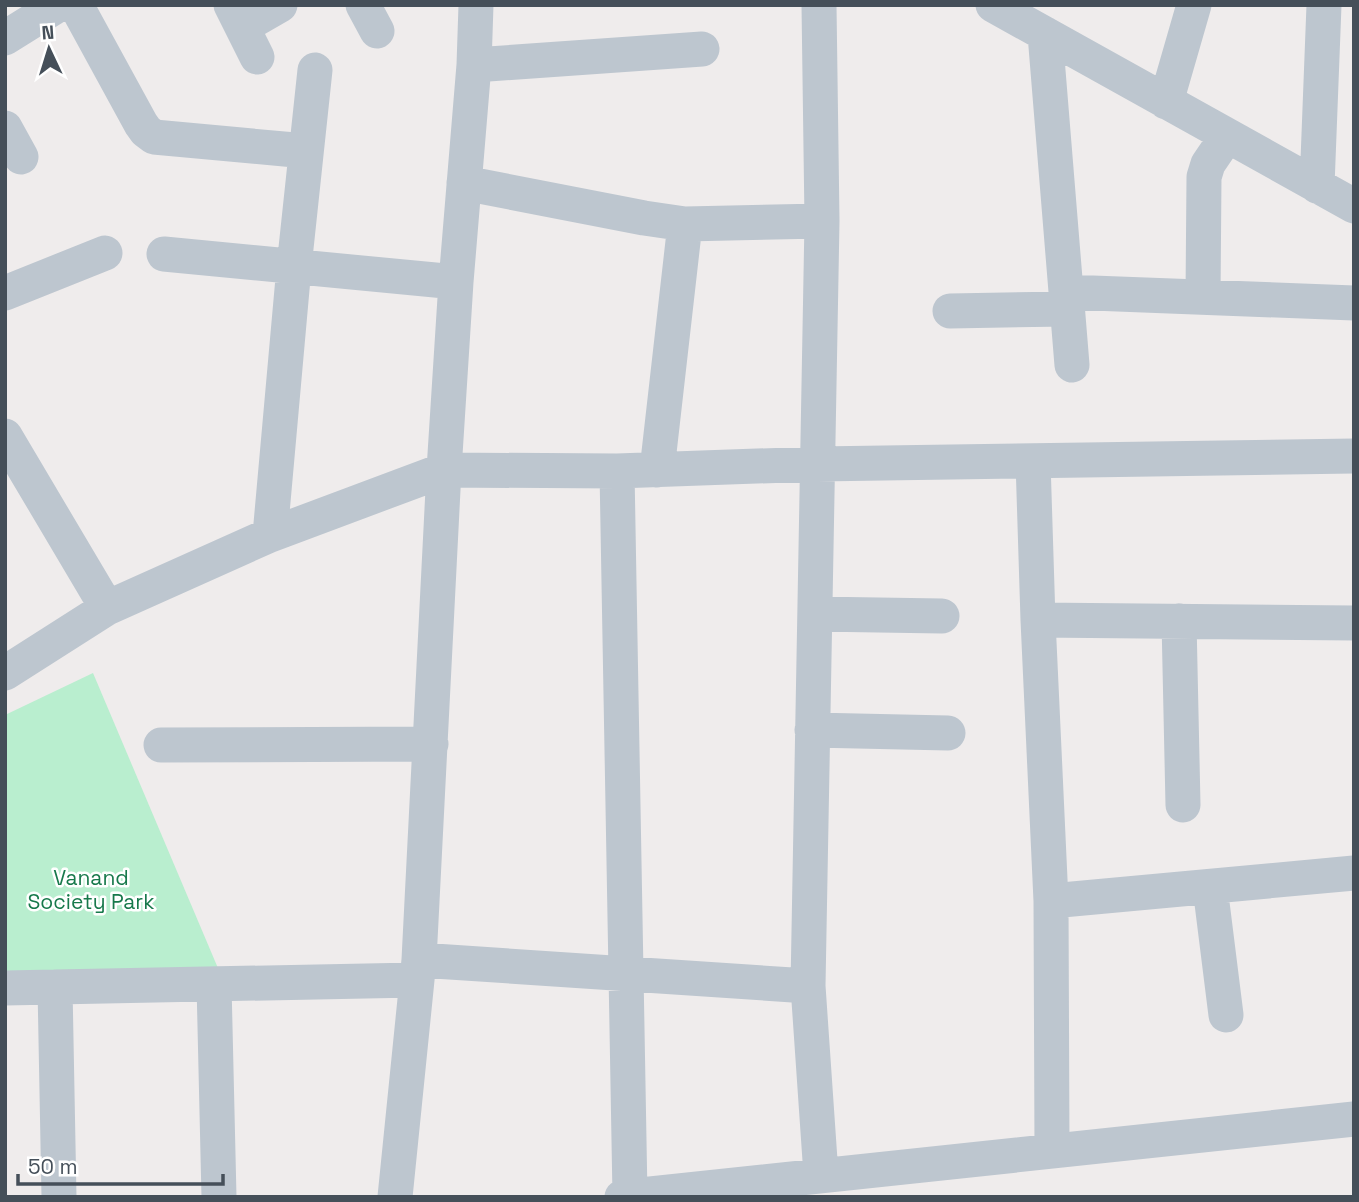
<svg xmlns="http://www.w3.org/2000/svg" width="1359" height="1202" viewBox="0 0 1359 1202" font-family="'Space Grotesk',sans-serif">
	<rect width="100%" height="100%" fill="#efecec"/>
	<!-- green -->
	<path fill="#b9eecf" d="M93 673 223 980 5 973V715Z"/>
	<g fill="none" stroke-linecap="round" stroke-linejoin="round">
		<!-- minor -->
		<path stroke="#bdc6cf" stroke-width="35" d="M76 5 141 124 146 131 154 137 306 151
			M231 5 257 57
			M363 5 377 31
			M819 5 822 221 808 986 821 1175
			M993 5 1354 206
			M242 27 280 5
			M1045 34 1072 365
			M5 38 58 5
			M474 65 702 49
			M1166 102 1194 5
			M5 128 21 157
			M464 183 644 218 685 224 822 221
			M1317 186 1324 5
			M164 254 456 282
			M1066 292 1354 303
			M5 293 105 253
			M1203 297 1204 177 1208 164 1227 136
			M950 311 1067 309
			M5 436 107 608
			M1033 461 1038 620 1051 901 1052 1150
			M657 470 685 224
			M617 471 630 1196
			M270 535 294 267 315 70
			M815 614 942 616
			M1038 620 1354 623
			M1179 621 1183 805
			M5 673 107 608 270 535 444 470 617 471 817 464 1354 456
			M812 730 948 733
			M161 745 431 744
			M1210 887 1226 1015
			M1051 901 1354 873
			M419 960 808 986
			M214 984 219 1197
			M55 987 59 1197
			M5 988 416 980
			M395 1197 419 960 444 470 456 282 474 65 476 5
			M622 1197 1354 1119"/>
	</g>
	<g text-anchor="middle" stroke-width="5" stroke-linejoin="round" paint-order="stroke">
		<!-- park labels -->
		<g font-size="21" fill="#17794b" stroke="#fff">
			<text x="91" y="885">Vanand<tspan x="91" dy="24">Society Park</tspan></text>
		</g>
	</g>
	<!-- border -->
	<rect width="1359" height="1202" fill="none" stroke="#454f59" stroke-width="14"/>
	<!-- north arrow -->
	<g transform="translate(49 49) rotate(356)" stroke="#ffffff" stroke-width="5" paint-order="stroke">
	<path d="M0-5L12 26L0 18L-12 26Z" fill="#454f59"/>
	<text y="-10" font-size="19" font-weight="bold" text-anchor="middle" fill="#454f59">N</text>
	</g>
	<!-- scale -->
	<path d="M18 1174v10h205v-10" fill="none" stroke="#454f59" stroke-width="3.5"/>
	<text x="28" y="1174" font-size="21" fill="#454f59" stroke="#ffffff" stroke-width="5" paint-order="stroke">50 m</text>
</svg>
